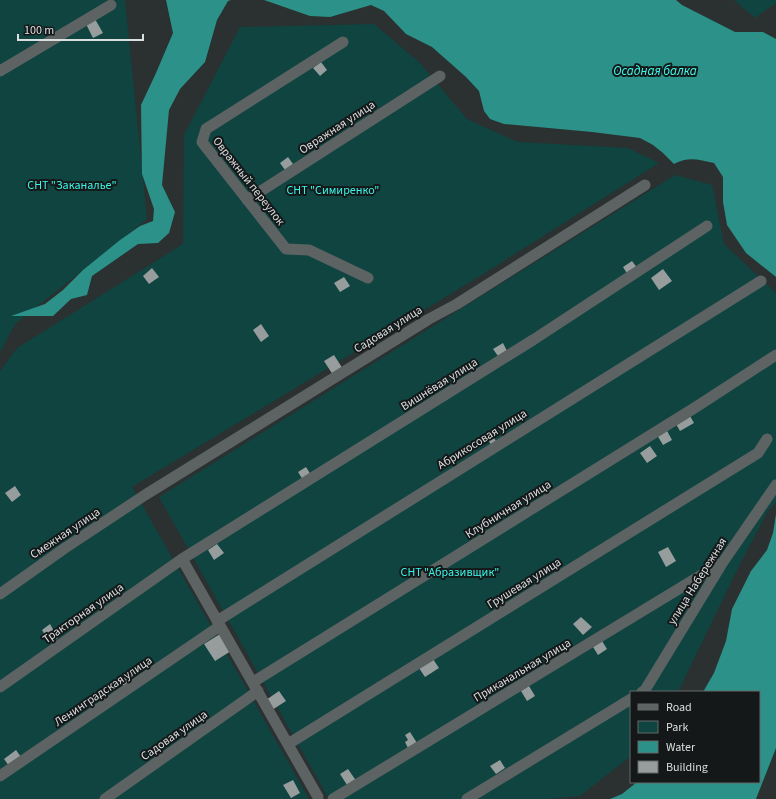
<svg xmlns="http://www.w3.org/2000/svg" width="776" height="799" viewBox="0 0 776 799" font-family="'Source Sans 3',sans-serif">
	<rect width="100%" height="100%" fill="#2a3130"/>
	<!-- green -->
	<path fill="#0f4440" d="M0 0H125L147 219 15 324 0 352Z
		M734 0H776V3L755 18Z
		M374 24 419 62 467 119 518 142 628 148 659 163 472 281 132 487 309 799H0V371L17 348 183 244 184 135 240 27Z
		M675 175 712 185 724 244 776 293V502L768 511 740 564 678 692H631V756L580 796 548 799H329L159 497Z"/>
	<!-- water -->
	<path fill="#2b9189" d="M166 0H231L228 1 217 20 205 62 180 89 169 110 162 185 175 212 169 233 158 243 138 244 92 276 87 295 71 299 53 316H11L45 304 63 290 83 270 120 240 140 226 153 221 154 209 142 174 141 105 156 73 173 33Z
		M264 0H676L682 5 735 32H763L776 39V277L746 253 727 225 723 202V177L714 163C699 160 689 156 674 164L663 153 653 145 640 138 592 132 504 124 490 119 484 111 479 91 466 77 432 47 406 34 384 11 371 5 330 17 310 16Z
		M776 514V748L756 799H610L622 794 637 782H759V692H703L714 673 726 641 732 609 751 571 767 550 773 533Z"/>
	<!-- building -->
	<path fill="#969d9c" d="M95 19 103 33 93 38 86 24Z
		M321 62 327 70 320 76 313 68Z
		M288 157 293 164 285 170 280 163Z
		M632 261 638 269 628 275 623 267Z
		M152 268 159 277 149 284 143 276Z
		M663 269 672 281 659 290 651 278Z
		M344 277 350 286 340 292 334 283Z
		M261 324 269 336 261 342 253 330Z
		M503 343 507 351 498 356 493 349Z
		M334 355 343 369 333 375 324 361Z
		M690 416 694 423 680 431 676 424Z
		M666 429 672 440 663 445 657 435Z
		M493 436 497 443 491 445 488 439Z
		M650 446 657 456 647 463 640 453Z
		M306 467 311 475 303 480 298 472Z
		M15 486 21 495 12 502 5 493Z
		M217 544 224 553 214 560 208 550Z
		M668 547 676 561 666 567 658 552Z
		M581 617 592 627 583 635 573 624Z
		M50 624 58 638 50 643 42 630Z
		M220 634 231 651 215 661 204 644Z
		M602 641 607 649 598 655 593 647Z
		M433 659 439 668 425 677 419 668Z
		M126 677 130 683 124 687 120 680Z
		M529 686 535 696 527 701 521 691Z
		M279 691 286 701 272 710 266 700Z
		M410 732 417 743 408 748 405 742 408 740 405 735Z
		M16 750 21 757 9 766 4 759Z
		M500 760 505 768 496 774 490 766Z
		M348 769 357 782 347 785 340 774Z
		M293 780 300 793 291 798 283 785Z"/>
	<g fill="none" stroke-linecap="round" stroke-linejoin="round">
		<!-- minor -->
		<path stroke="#5c6362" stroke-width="11" d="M343 42 206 129 202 142 286 249 309 250 368 278
			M0 71 111 5
			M247 200 440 76
			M182 559 318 797
			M0 594 65 548 145 495 429 319 457 304 645 185
			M217 621 761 281
			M253 682 696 407 776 355
			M0 687 182 559 533 340 707 226
			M642 692 645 690 723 562 776 485
			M288 744 758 453 767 439
			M0 776 220 626
			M105 799 258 691
			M333 799 723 562
			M467 799 631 699"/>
	</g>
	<g text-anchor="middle" stroke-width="4" stroke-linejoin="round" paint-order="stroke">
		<!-- street labels -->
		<g font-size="12" fill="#dbdfdf" stroke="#151818">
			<text transform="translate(337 127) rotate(-33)" y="4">Овражная улица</text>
			<text transform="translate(249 181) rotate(52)" y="4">Овражный переулок</text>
			<text transform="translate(388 329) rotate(-32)" y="4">Садовая улица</text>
			<text transform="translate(439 384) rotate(-32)" y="4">Вишнёвая улица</text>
			<text transform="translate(482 439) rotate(-32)" y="4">Абрикосовая улица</text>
			<text transform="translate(508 509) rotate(-32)" y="4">Клубничная улица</text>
			<text transform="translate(65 533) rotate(-34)" y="4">Смежная улица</text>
			<text transform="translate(697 581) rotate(-58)" y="4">улица Набережная</text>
			<text transform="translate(524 583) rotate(-32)" y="4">Грушевая улица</text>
			<text transform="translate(83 613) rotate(-35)" y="4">Тракторная улица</text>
			<text transform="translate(522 670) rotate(-31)" y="4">Приканальная улица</text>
			<text transform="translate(103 691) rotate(-34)" y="4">Ленинградская улица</text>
			<text transform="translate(174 735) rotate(-35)" y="4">Садовая улица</text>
		</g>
		<!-- park labels -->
		<g font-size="12" fill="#38f7e9" stroke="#151818">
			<text x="72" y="189">СНТ "Заканалье"</text>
			<text x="333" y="194">СНТ "Симиренко"</text>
			<text x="450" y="576">СНТ "Абразивщик"</text>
		</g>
		<!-- water labels -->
		<g font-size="13" font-style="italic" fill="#3efbec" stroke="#151818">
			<text x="655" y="75">Осадная балка</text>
		</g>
	</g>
	<!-- legend -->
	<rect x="630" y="691" width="130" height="92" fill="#151818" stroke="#646868"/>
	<rect x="638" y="704" width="20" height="6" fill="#5c6362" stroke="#646868"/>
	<text x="666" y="711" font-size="12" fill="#dbdfdf">Road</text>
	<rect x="638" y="721" width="20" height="12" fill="#0f4440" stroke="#646868"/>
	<text x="666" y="731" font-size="12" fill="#dbdfdf">Park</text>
	<rect x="638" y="741" width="20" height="12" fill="#2b9189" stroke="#646868"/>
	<text x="666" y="751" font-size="12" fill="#dbdfdf">Water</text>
	<rect x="638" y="761" width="20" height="12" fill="#969d9c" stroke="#646868"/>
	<text x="666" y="771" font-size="12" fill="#dbdfdf">Building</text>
	<!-- scale -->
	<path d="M18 34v6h125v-6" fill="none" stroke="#dbdfdf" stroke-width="2"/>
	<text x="24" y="34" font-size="12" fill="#dbdfdf" stroke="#151818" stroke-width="3" paint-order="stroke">100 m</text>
</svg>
